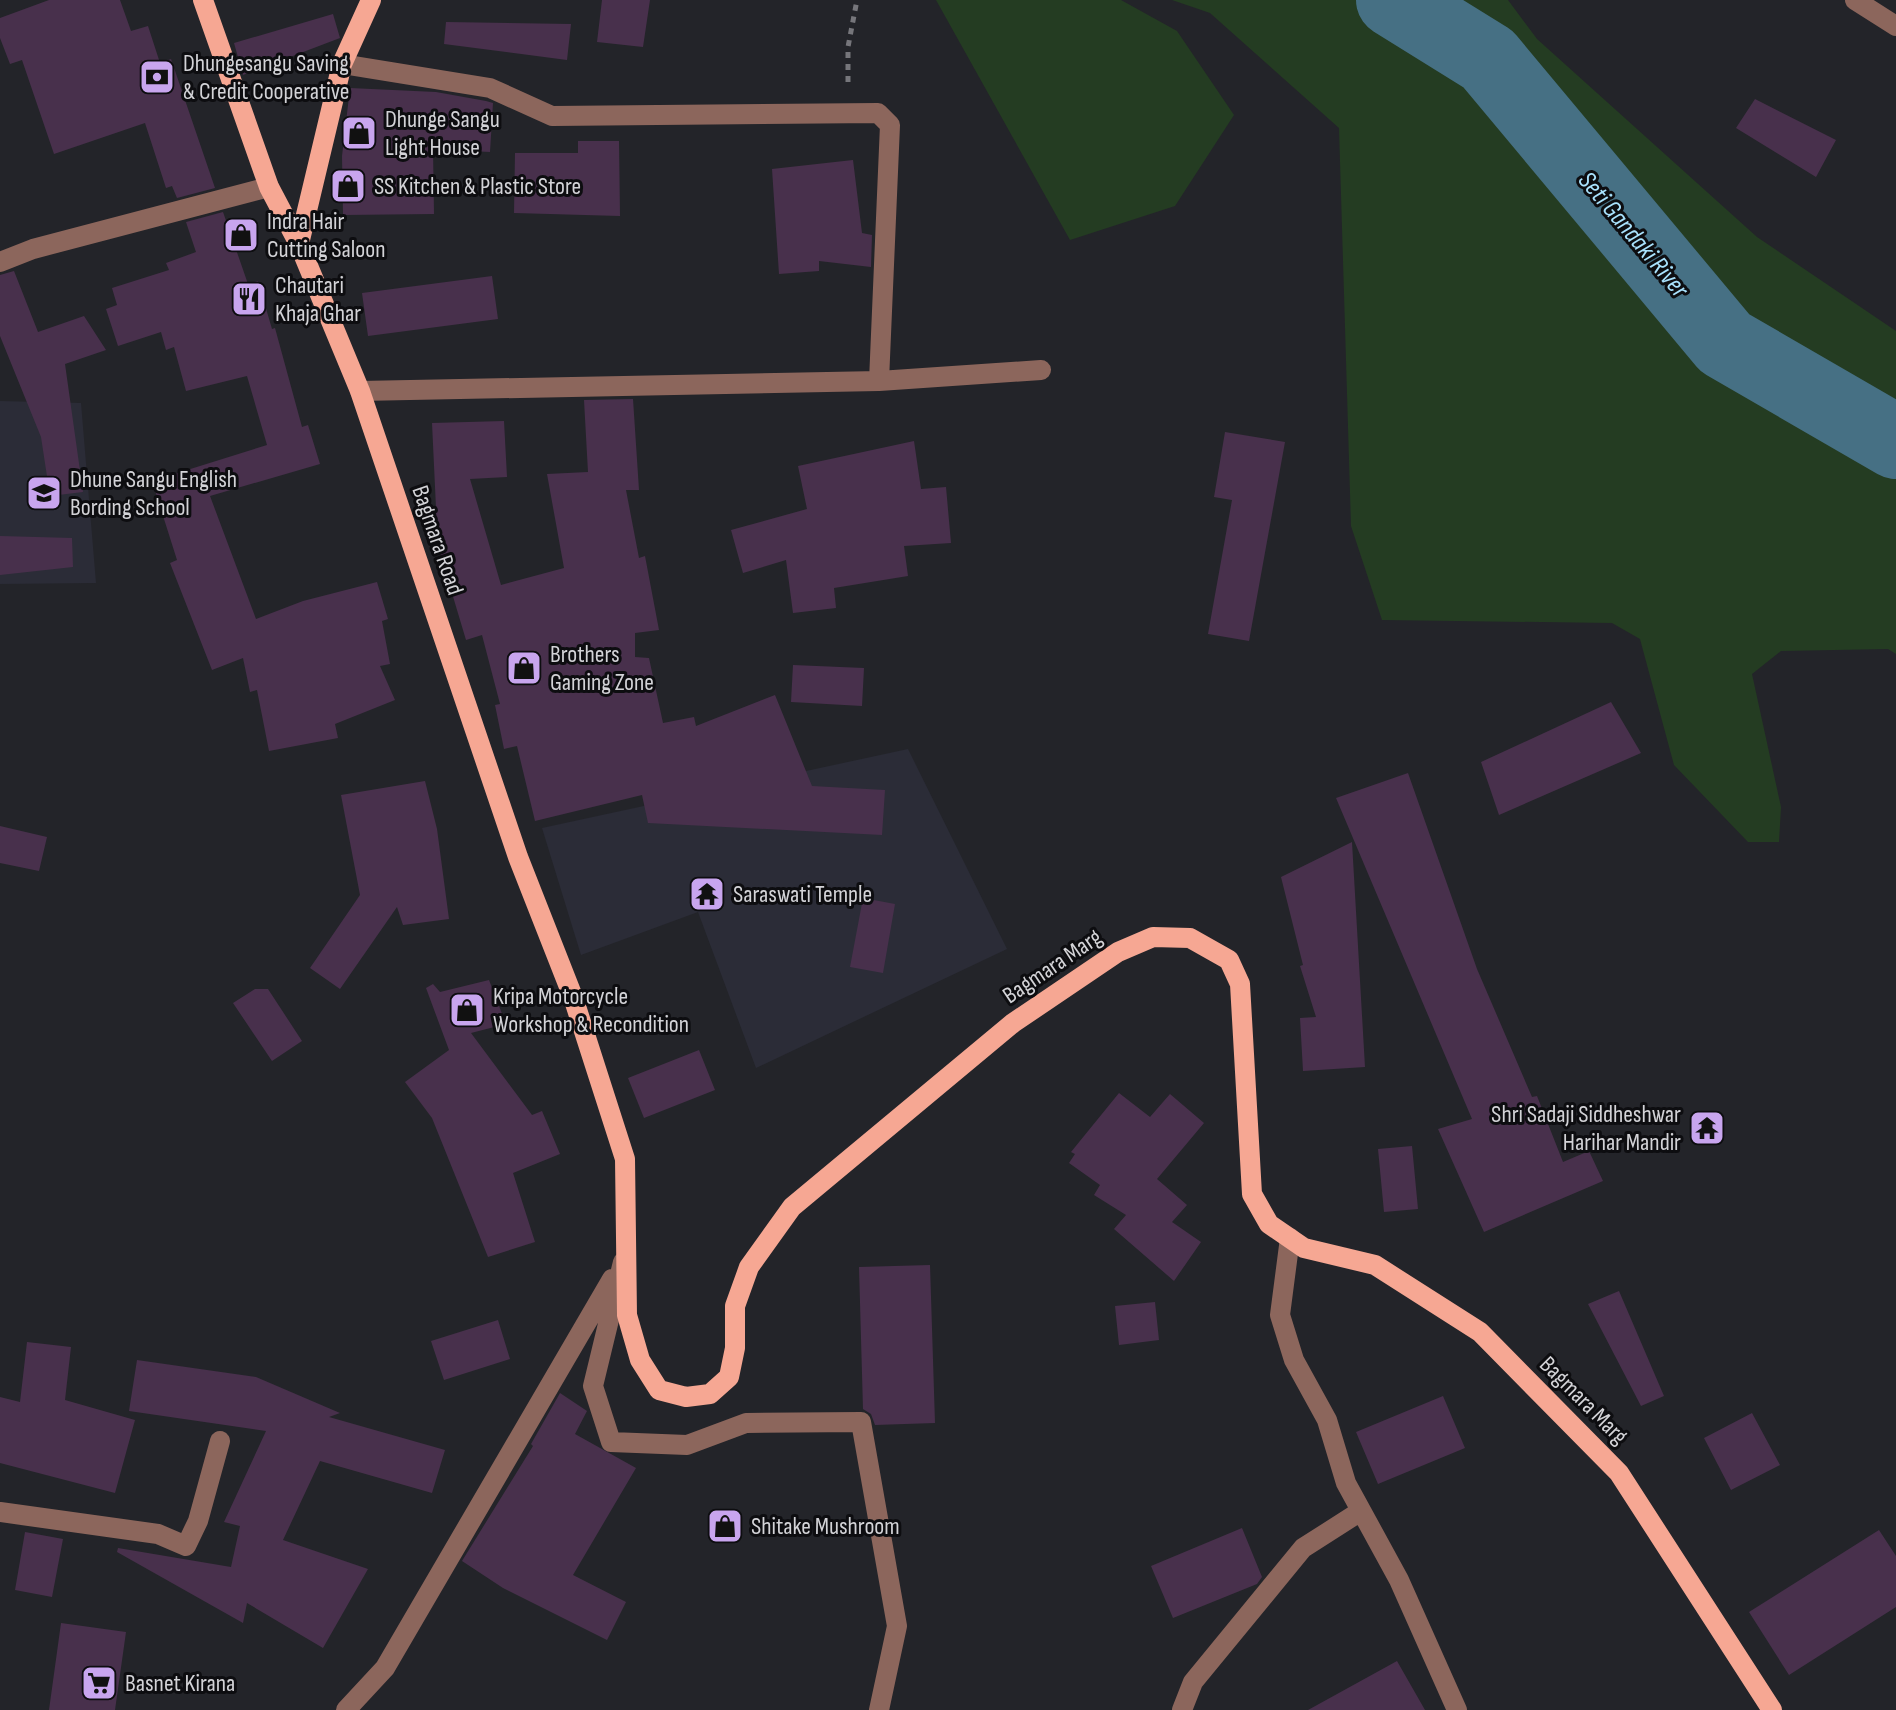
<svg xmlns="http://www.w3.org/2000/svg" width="1896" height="1710" viewBox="0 0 1896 1710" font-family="'Sofia Sans Condensed',sans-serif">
	<rect width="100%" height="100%" fill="#232429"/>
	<!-- built -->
	<path fill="#2b2c37" d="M0 401 81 403 96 583 0 584Z
		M908 749 1007 949 756 1068 698 912 581 955 542 828Z"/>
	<!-- green -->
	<path fill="#243c22" d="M936 0H1121L1177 31 1234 115 1175 206 1070 240Z
		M1172 0H1508L1537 39 1757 237 1896 331V654L1888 649 1781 651 1752 674 1781 807 1779 842H1748L1674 765 1640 639 1612 623 1382 620 1351 526 1339 128 1210 13Z"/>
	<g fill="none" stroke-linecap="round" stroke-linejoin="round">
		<!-- river -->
		<path stroke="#467084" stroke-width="74" d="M1393 0 1488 59 1725 343 1896 442"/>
	</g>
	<!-- building -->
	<path fill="#48304c" d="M49 0H120L131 31 148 26 160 63 171 59 215 188 177 198 172 186 166 188 145 123 54 154 22 60 10 64 0 38V18Z
		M602 0H650L643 47 597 42Z
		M333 14 340 38 243 75 234 43Z
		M446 22 571 24 567 60 444 44Z
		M350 88 436 92 486 101 493 103 490 152 433 149 434 214 343 215 342 156Z
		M1755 99 1836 140 1816 177 1736 128Z
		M578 141H619L620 216 514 213 515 153H578Z
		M853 160 862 233 872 235 871 267 819 261V271L779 274 772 169Z
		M223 212 248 284 258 281 272 329 275 328 302 427 308 425 320 464 210 496 256 619 303 601 377 582 388 619 382 621 390 664 380 666 395 700 335 724 338 738 269 751 257 690 250 692 243 658 212 670 170 563 177 560 152 481 267 445 247 376 186 391 174 347 166 350 161 332 118 346 106 309 117 305 112 288 169 270 166 263 196 252 186 222Z
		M14 271 38 332 84 316 106 350 65 364 83 492 50 496 41 437 0 336V275Z
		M492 276 498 319 368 336 362 293Z
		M633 399 639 490H626L639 558 645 556 659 630 635 633V657L649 658 663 723 694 717 696 726 775 695 812 786 885 790 882 835 648 823 642 795 535 821 517 746 504 749 495 705 500 704 482 635 466 640 437 543 434 544 424 512 436 508 432 423 504 421 507 477 470 479 501 585 564 568 547 474 588 472 584 400Z
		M1225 432 1285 442 1249 641 1208 634 1232 500 1214 497Z
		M914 441 921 489 946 487 951 543 904 546 908 576 834 588 836 608 793 613 786 560 743 573 731 530 807 509 798 466Z
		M0 536 72 538 73 567 0 575Z
		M793 665 864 668 862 706 791 702Z
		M1611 702 1641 753 1499 815 1481 762Z
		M1408 773 1477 969 1532 1097 1537 1096 1563 1162 1589 1151 1603 1181 1484 1232 1438 1129 1472 1119 1336 798Z
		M425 781 437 829 449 919 403 925 397 907 340 989 310 968 360 895 341 795Z
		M0 826 47 837 39 871 0 863Z
		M1352 842 1365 1067 1303 1071 1300 1018 1316 1017 1300 966 1303 965 1281 877Z
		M863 898 895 904 883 973 850 967Z
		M489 980 506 1024 471 1033 532 1115 542 1111 560 1154 513 1173 535 1242 488 1257 432 1118 405 1082 449 1050 426 988 433 984 440 992Z
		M255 989H268L302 1041 272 1061 233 1003Z
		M699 1050 715 1090 644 1118 628 1078Z
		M1119 1093 1150 1117 1170 1094 1204 1123 1157 1179 1187 1205 1172 1222 1201 1242 1174 1281 1114 1229 1126 1215 1094 1195 1100 1185 1069 1163 1075 1154 1071 1152Z
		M1412 1146 1418 1209 1384 1212 1378 1149Z
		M930 1265 935 1423 875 1425 871 1414 863 1409 859 1267Z
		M1619 1291 1664 1396 1641 1406 1588 1304Z
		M1155 1302 1159 1340 1119 1345 1115 1306Z
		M498 1320 510 1359 444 1380 431 1341Z
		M27 1342 71 1347 65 1400 135 1420 115 1493 0 1463V1397L20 1402Z
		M137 1360 256 1377 340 1413 329 1417 445 1450 432 1493 320 1461 283 1540 368 1569 323 1648 247 1603 243 1623 117 1552 118 1548 231 1567 240 1526 224 1522 266 1431 129 1411Z
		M560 1393 587 1411 575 1434 636 1468 573 1575 626 1602 607 1640 503 1588 462 1561 533 1446 531 1444Z
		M1443 1396 1465 1448 1378 1484 1356 1432Z
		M1752 1413 1780 1465 1731 1490 1704 1438Z
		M1242 1528 1262 1577 1257 1584 1173 1618 1151 1566Z
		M1879 1530 1896 1556V1607L1789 1675 1749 1612Z
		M25 1532 63 1539 52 1597 15 1590Z
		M61 1623 126 1632 115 1710H49Z
		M1397 1661 1425 1710H1308Z"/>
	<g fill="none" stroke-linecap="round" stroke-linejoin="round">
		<!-- path -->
		<path stroke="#76767b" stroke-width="5" stroke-dasharray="6 6" stroke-linecap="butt" d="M848 82V47L857 0"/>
		<!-- minor -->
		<path stroke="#8c665c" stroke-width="20" d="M1855 0 1896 26
			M342 64 490 88 552 116 878 113 890 125 879 381 1041 370
			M0 262 33 249 269 187
			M360 391 879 381
			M1290 1238 1280 1315 1294 1360 1327 1420 1346 1483 1399 1580 1457 1710
			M623 1262 593 1386 611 1442 687 1445 746 1423 861 1422 897 1626 879 1710
			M0 1512 158 1534 186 1546 198 1521 220 1441
			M346 1710 385 1668 612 1279
			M1182 1710 1193 1682 1303 1548 1361 1511"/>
		<!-- major -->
		<path stroke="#f6a793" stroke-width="20" d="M203 0 269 187 299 244 360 391 518 857 573 997 625 1159 627 1315 640 1360 659 1390 686 1397 710 1394 729 1377 735 1348V1306L749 1267 792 1207 1013 1023 1118 952 1153 937 1190 938 1229 960 1240 984 1252 1194 1269 1224 1304 1248 1375 1265 1480 1332 1619 1473 1772 1710
			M299 244 342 64 371 0"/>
	</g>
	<!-- icons -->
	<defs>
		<symbol id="bank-square" viewBox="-11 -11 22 22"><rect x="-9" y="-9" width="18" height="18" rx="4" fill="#c8a5ee" stroke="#0d0d10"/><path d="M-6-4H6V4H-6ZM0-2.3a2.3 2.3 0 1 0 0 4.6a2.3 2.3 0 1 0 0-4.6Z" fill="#111"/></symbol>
		<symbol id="shop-square" viewBox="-11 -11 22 22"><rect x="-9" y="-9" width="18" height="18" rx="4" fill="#c8a5ee" stroke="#0d0d10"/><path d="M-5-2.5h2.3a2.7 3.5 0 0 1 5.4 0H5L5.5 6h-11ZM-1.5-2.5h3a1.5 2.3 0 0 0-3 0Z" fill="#111"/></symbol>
		<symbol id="restaurant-square" viewBox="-11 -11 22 22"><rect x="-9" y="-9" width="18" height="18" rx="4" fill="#c8a5ee" stroke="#0d0d10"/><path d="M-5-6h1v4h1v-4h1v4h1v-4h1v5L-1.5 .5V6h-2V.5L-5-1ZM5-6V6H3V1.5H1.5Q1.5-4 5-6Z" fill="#111"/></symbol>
		<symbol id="school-square" viewBox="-11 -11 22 22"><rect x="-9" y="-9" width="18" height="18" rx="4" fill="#c8a5ee" stroke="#0d0d10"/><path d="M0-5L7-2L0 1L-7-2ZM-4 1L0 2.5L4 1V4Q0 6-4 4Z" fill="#111"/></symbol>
		<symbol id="temple-square" viewBox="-11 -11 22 22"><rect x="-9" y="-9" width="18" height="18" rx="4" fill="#c8a5ee" stroke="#0d0d10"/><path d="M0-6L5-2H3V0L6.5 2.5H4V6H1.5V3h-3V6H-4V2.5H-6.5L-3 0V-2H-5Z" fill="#111"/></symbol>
		<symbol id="supermarket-square" viewBox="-11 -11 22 22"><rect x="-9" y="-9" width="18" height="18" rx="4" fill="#c8a5ee" stroke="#0d0d10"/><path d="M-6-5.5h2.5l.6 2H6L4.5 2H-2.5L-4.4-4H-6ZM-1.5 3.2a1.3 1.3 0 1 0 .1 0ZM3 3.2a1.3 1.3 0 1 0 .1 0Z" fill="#111"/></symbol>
	</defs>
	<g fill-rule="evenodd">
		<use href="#bank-square" x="137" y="57" width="40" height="40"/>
		<use href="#shop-square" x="339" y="113" width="40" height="40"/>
		<use href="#shop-square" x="328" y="166" width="40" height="40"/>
		<use href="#shop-square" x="221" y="215" width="40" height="40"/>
		<use href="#restaurant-square" x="229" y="279" width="40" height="40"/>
		<use href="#school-square" x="24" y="473" width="40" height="40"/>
		<use href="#shop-square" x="504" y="648" width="40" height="40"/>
		<use href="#temple-square" x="687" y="874" width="40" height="40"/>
		<use href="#shop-square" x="447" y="990" width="40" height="40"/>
		<use href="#temple-square" x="1687" y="1108" width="40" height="40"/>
		<use href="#shop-square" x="705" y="1506" width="40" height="40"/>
		<use href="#supermarket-square" x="79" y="1663" width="40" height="40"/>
	</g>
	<g text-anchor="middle" stroke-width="6" stroke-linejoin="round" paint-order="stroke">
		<!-- poi labels -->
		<g font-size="24" fill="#d3d3d7" stroke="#0d0d10" text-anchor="start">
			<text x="183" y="71">Dhungesangu Saving<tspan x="183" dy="28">&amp; Credit Cooperative</tspan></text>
			<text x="385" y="127">Dhunge Sangu<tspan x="385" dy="28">Light House</tspan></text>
			<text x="374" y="194">SS Kitchen &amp; Plastic Store</text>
			<text x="267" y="229">Indra Hair<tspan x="267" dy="28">Cutting Saloon</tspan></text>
			<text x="275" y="293">Chautari<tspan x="275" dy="28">Khaja Ghar</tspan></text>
			<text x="70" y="487">Dhune Sangu English<tspan x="70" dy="28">Bording School</tspan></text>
			<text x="550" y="662">Brothers<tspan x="550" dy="28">Gaming Zone</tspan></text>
			<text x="733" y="902">Saraswati Temple</text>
			<text x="493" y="1004">Kripa Motorcycle<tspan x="493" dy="28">Workshop &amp; Recondition</tspan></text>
			<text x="1681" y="1122" text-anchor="end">Shri Sadaji Siddheshwar<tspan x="1681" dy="28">Harihar Mandir</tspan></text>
			<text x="751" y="1534">Shitake Mushroom</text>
			<text x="125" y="1691">Basnet Kirana</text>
		</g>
		<!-- street labels -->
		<g font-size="24" fill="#d3d3d7" stroke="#0d0d10">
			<text transform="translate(438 540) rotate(71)" y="8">Bagmara Road</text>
			<text transform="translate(1052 966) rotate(-34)" y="8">Bagmara Marg</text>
			<text transform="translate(1584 1400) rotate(45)" y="8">Bagmara Marg</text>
		</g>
		<!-- water labels -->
		<g font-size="26" font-style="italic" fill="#a9e2fd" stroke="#0d0d10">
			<text transform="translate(1634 234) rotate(50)" y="9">Seti Gandaki River</text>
		</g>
	</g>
</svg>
